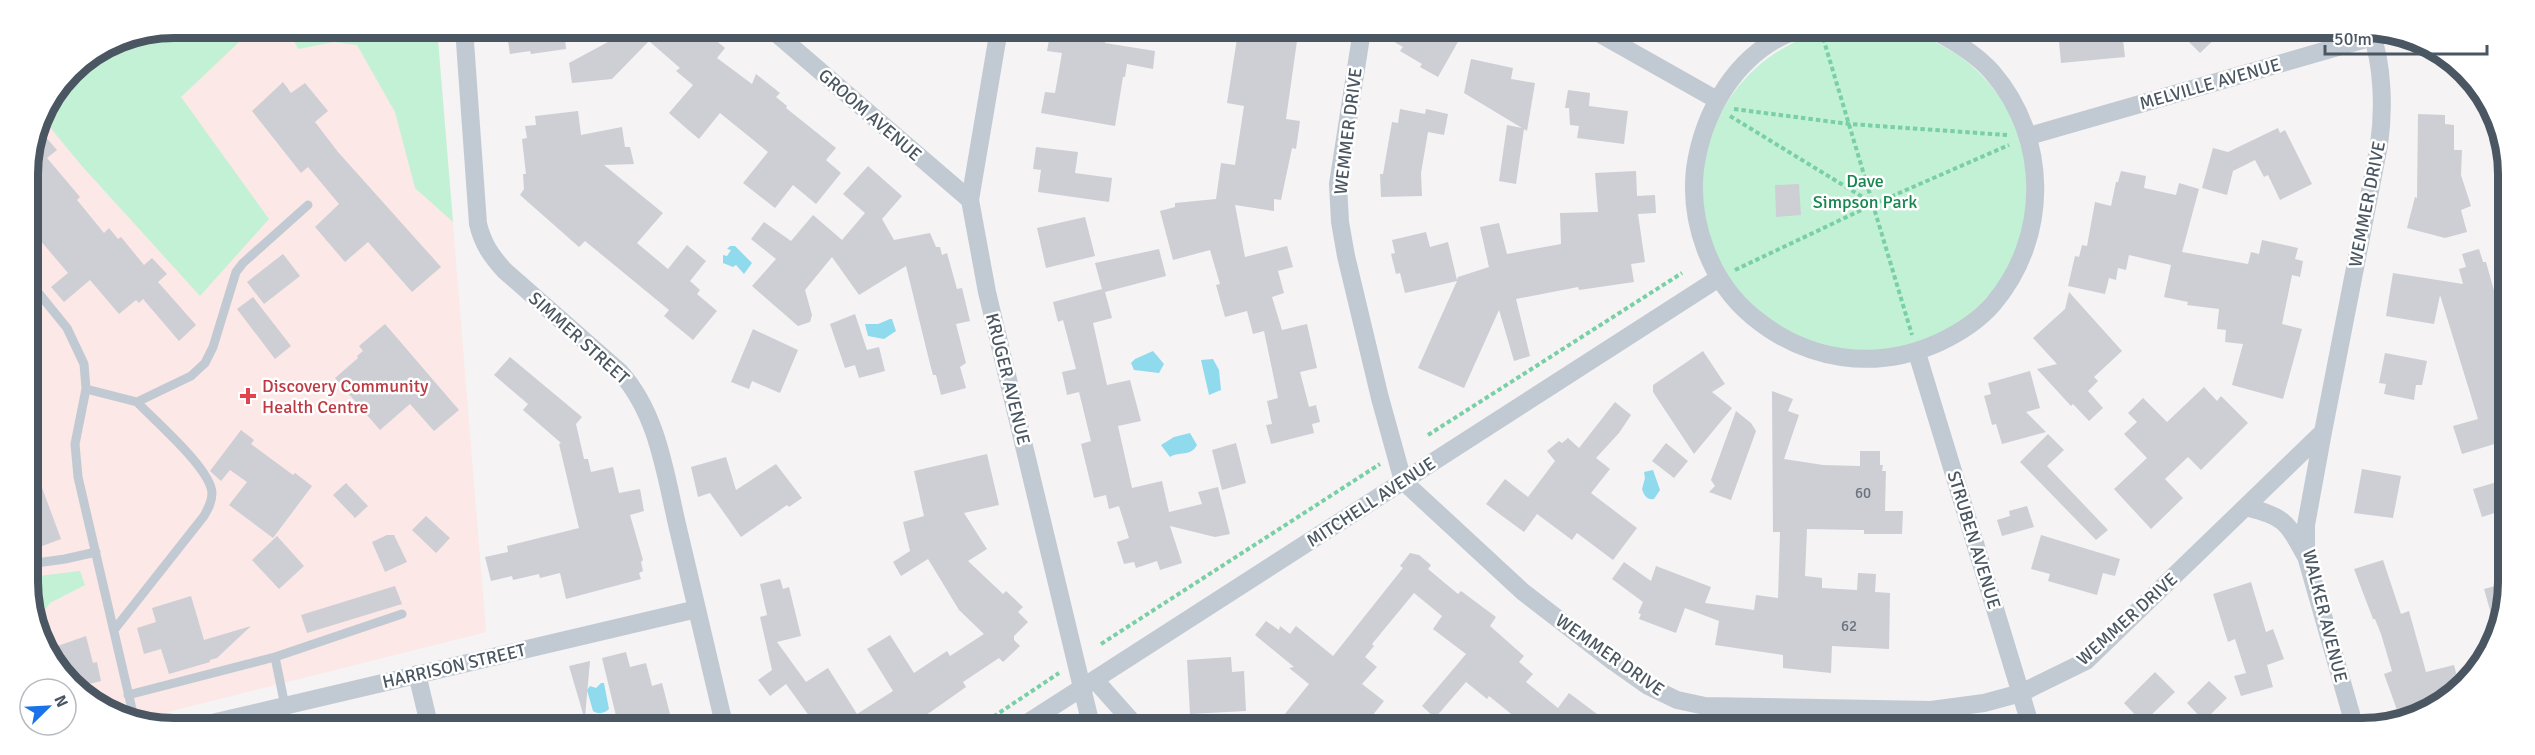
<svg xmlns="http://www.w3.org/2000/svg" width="2535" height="755" viewBox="0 0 2535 755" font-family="Signika,sans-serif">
	<rect width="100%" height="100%" fill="#f5f3f3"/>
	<!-- medical -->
	<path fill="#fce8e6" d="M174 27 437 28 486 632 132 721 64 678 30 610 27 164 38 117 70 70 118 38Z"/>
	<!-- green -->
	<path fill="#c3f1d5" d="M1702 189a163 163 0 1 1 326 0a163 163 0 1 1-326 0Z
		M174 27H255L181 97 269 219 200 296 81 165 40 115 70 70 118 38Z
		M287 27 437 28 453 222 415 188 395 112 357 45 334 42 298 49Z
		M80 571 85 585 50 603 36 622 30 610V577Z"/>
	<!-- water -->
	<path fill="#90daee" d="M730 246H735L752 263 744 274 736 265 733 267 723 263V255L727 256 731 250 727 249Z
		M890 319H892L896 331 884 339 868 336 865 324H878Z
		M1153 351 1164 364 1159 373 1134 370 1131 363 1135 359Z
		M1213 359 1219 370 1221 390 1209 395 1201 360Z
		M1190 433 1197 445C1191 457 1179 451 1170 457L1161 445 1174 437Z
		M1653 470 1660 490 1654 499C1646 500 1644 495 1642 489L1645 478 1644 472Z
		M601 683H604L609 709C605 713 599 715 593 711L587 690 590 686 596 688Z"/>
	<!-- building -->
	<path fill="#cdcfd5" d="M506 28H564L566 49 531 54 530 51 510 54Z
		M609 28H695L705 37 708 34 725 48 717 58 752 84 756 74 780 93 776 97 787 106 786 108 836 148 826 160 841 173 816 204 793 185 775 208 743 183 768 152 720 113 699 139 687 129 669 113 693 85 676 71 680 68 649 41 612 79 572 83 569 63 619 36Z
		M1051 29H1093L1092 37 1105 39V43L1155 51 1153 69 1127 64 1125 77H1123L1115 126 1041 113 1045 92 1055 93 1062 53 1047 51Z
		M1374 30H1442L1459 40 1438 77 1420 67 1422 64 1400 51 1403 47Z
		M2058 31H2122L2125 57 2061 63Z
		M2178 31H2180L2222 32 2200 53Z
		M1238 32 1297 41 1286 119 1300 121 1296 149 1292 148 1281 200 1274 199V211L1235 205 1245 257 1287 246 1293 267 1278 271 1284 293 1272 297 1282 330 1307 324 1317 368 1300 372 1309 407 1316 405 1320 422 1312 424 1314 433 1271 444 1266 425 1272 424 1267 401 1278 398 1264 331 1253 334 1247 311 1225 317 1216 285 1220 284 1210 250 1173 260 1160 211 1175 207V203L1216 199 1221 163 1235 165 1244 106 1227 103Z
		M1471 59 1513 68 1511 79 1535 83 1527 131 1524 129 1516 184 1499 181 1507 125 1522 128 1464 93Z
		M283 82 291 93 305 83 328 111 315 122 338 152 441 267 412 292 368 242 345 262 315 227 339 204 308 167 301 173 252 111Z
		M1568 90 1590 93 1589 106 1628 111 1624 144 1577 138 1579 126 1570 125 1569 108H1565Z
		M1400 109 1425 114 1426 109 1448 114 1444 135 1428 132 1421 173 1422 196 1381 197 1380 174H1383L1392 122 1398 123Z
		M578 111 581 135 622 127 625 147H630L634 164 604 165 663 213 637 243 668 269 687 245 706 261 690 281 700 290 697 294 717 311 693 340 664 316 669 310 585 241 579 247 520 195 524 189 523 174H526L522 139 527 138 525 126 536 125 535 116Z
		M2418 114 2445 115V124L2454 125V150H2462L2461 175 2471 206 2461 210 2467 232 2445 238 2407 228 2415 197 2417 198Z
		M36 126 57 150 47 158 80 197 77 200 104 233 109 228 118 239 121 237 144 265 152 258 167 274 158 282 196 325 179 341 143 299 139 303 136 300 119 314 90 280 64 302 51 287 68 273 28 226 27 164Z
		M2278 128 2280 133 2285 130 2312 184 2280 200 2268 175 2264 177 2255 160 2233 171 2227 195 2202 188 2213 148 2228 152Z
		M1036 147 1078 152 1075 173 1112 178 1109 202 1038 192 1041 170 1033 169Z
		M868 166 902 196 882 219 894 240 930 233 936 247H940L942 255 947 253 957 289 962 288 970 321 956 324 966 363 960 367 966 388 941 395 936 375H933L930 364 906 266 859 295 832 257 805 290 812 315 810 322 798 326 752 286 776 259 751 239 764 222 791 241 813 215 842 240 865 213 843 194Z
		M1636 171 1637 196 1655 195 1656 213 1638 214 1645 262 1631 264 1634 282 1579 290 1578 287 1516 299 1530 356 1514 361 1499 310 1464 388 1418 368 1457 281 1405 293 1400 273 1396 274 1391 254 1395 253 1392 240 1426 232 1430 247 1448 242 1457 280 1458 277 1489 267 1480 227 1499 223 1507 254 1561 244 1560 213 1598 212 1595 173Z
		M2121 171 2146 176 2144 188 2176 195 2179 183 2199 189 2182 252 2248 264 2251 252 2259 254 2262 240 2298 248 2295 259 2303 261 2300 277 2292 275 2282 324 2302 329 2283 399 2232 385 2243 344 2225 342 2226 330 2217 329 2219 309 2187 305 2188 302 2164 297 2171 265 2129 255 2126 270 2118 268 2116 280 2109 278 2105 294 2068 286 2075 256 2079 257 2082 245 2087 246 2095 202 2111 206 2116 182H2118Z
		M1799 184 1801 215 1776 217 1775 185Z
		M1085 217 1095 256 1046 268 1037 228Z
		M1159 249 1166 276 1105 292 1112 318 1093 323 1107 385 1130 380 1141 421 1118 426 1132 488 1162 481 1169 512 1202 504 1198 492 1218 487 1230 534 1215 537 1170 526 1182 563 1160 570 1157 561 1136 568 1134 562 1124 564 1117 542 1129 538 1119 506 1109 509 1106 495 1094 498 1081 444 1091 441 1079 392 1067 395 1062 372 1076 369 1063 320 1058 322 1053 302 1102 289 1095 263Z
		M2479 249 2483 262H2486L2504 326V441L2462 454 2453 426 2478 419 2440 295 2434 324 2386 316 2393 273 2463 284 2459 269 2466 267 2462 254Z
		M283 254 300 276 264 304 247 282Z
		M2069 292 2122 351 2094 377 2098 381 2088 391 2103 408 2089 421 2073 404 2071 406 2037 369 2057 364 2033 338 2065 309Z
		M253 297 291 346 275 359 237 309Z
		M855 314 867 350 879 347 885 371 859 378 855 365 845 368 830 324Z
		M385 324 459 410 434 431 410 404 380 430 335 378 358 358 357 356 363 351 359 346Z
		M753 329 798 350 780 393 752 381 749 389 731 382Z
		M1703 351 1725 384 1712 392 1732 408 1694 454 1653 392V385Z
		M2385 353 2427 361 2422 385H2416L2414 400 2384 394 2386 384 2379 383Z
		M510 357 582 417 576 424 584 459H588L591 472 613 467 619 493 640 489 644 511 630 515 643 560 641 562 643 571 639 573 641 579 566 599 560 573 540 578 539 574 513 580 512 576 491 581 485 557 508 552 507 546 579 528 559 444 561 443 523 410 528 404 494 375Z
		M2030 371 2040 408 2026 412 2046 432 2002 444 1996 424 1992 425 1984 396 1991 394 1988 383Z
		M2204 387 2217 401 2221 396 2248 423 2201 470 2188 457 2165 479 2183 498 2151 529 2114 489 2147 458 2124 434 2137 422 2128 413 2143 398 2167 422Z
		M1772 391 1793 399 1788 411 1799 415 1784 459 1823 465 1860 466V451H1880V465H1883L1882 471H1886L1885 511H1903L1902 534H1864V530L1807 529 1805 576 1822 578V588L1857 590 1858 573 1876 574 1875 592 1890 593 1889 649 1832 646 1831 673 1783 668V655L1715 645 1719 621 1685 608 1676 633 1639 619 1641 614 1638 613 1643 602 1612 579 1624 562 1651 581 1656 566 1711 587 1705 603 1754 610 1756 595 1778 598 1780 532H1773Z
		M1615 402 1631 415 1619 433 1596 458 1610 469 1591 493 1637 528 1613 560 1577 533 1572 540 1537 514 1524 532 1486 504 1505 479 1528 497 1555 461 1547 451 1559 441 1562 443 1568 438 1579 448Z
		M1736 411 1751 423 1756 431 1731 500 1709 492 1715 486 1711 480Z
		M241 430 254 440 251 444 293 475 295 473 312 486 273 538 229 505 247 482 230 470 221 481 210 471Z
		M2048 434 2064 450 2047 466 2108 530 2096 540 2020 462Z
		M1236 443 1246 483 1222 490 1212 450Z
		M1666 443 1688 461 1674 478 1652 461Z
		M987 454 999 505 964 513 987 549 968 561 1003 594 1006 591 1023 607 1018 612 1028 622 1014 636V640L1020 646 1003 662 999 658 963 682 966 687 912 725 815 724 786 684 770 696 758 680 772 670 760 617 767 615 760 584 780 579 783 589 789 587 801 636 777 642 806 682 828 668 857 714 893 691 867 649 890 635 914 673 947 651 950 656 984 634 959 610 928 559 901 576 893 562 910 551 903 522 924 516 914 471Z
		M726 457 736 490 776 464 802 498 789 507 787 505 741 537 710 493 698 497 691 467Z
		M31 458 61 539 29 551V459Z
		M2362 469 2401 476 2393 518 2354 513Z
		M2504 480V510L2482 517 2473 489Z
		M346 483 368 506 355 518 333 495Z
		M2027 506 2034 527 2002 536 1997 520 2010 516 2009 511Z
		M426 516 450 538 436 553 412 530Z
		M387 535H394L407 562 385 572 372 542Z
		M2041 535 2120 559 2115 576 2103 573 2097 595 2048 581 2050 574 2031 569Z
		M277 536 304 566 279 589 252 560Z
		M1410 553 1419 555 1431 565 1428 569 1458 594 1461 591 1496 617 1490 626 1524 656 1519 662 1533 674 1526 682 1558 708 1569 693 1597 714 1588 726H1526L1489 696 1487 699 1466 682 1435 718 1422 706 1466 654 1433 629 1442 616 1414 593 1372 644 1374 646 1365 657 1377 667 1362 684 1384 701 1364 726 1276 725 1309 684 1289 668 1294 667 1255 635 1266 621 1279 630 1280 626 1290 634 1296 626 1333 656 1403 568 1400 566Z
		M2383 560 2401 614 2409 611 2426 672 2454 665 2460 688 2430 698 2433 707 2417 717 2401 721 2384 674 2392 671 2381 634 2375 619H2373L2354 569Z
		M2251 582 2266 632 2273 629 2284 659 2267 665 2273 687 2241 696 2234 676 2246 673 2235 639 2228 642 2213 594Z
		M2503 584V619L2496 631 2484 589Z
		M395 586 402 604 307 633 301 615Z
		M191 596 204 640 251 626 217 658 210 660V662L169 674 161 649 144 654 137 628 156 622 152 608Z
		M86 636 93 663 97 662 101 681 77 687 64 678 49 649Z
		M626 652 630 667 646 663 652 686 662 683 670 714 655 717V722L644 724H618L602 658Z
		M1231 657 1232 672 1244 671 1246 711 1190 714 1187 660Z
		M590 661 585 717H584L569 666Z
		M2155 672 2175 692 2143 723 2124 703Z
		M2209 681 2227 698 2204 721 2187 703Z"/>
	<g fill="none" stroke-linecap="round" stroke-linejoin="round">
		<!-- path -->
		<path stroke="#7ad0a6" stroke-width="4" stroke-dasharray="4.5 3" stroke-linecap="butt" d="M1821 31 1912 335
			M1734 109 1849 124 2007 135
			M1730 116 1874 204
			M1735 270 1874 204 2009 145
			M1428 435 1682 273
			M1101 644 1380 464
			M981 725 1059 673"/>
		<!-- lane -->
		<path stroke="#c1cad2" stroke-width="9" d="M28 280 67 328 84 364 86 389 75 444 78 477 135 722
			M86 389 137 402 191 376 205 363 213 347 236 272 243 263 308 205
			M29 564 65 559 96 552
			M114 630 204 516C208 509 212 502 212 493 211 469 155 421 137 402
			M128 695 275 657
			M285 706 275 657 402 614"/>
		<!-- street -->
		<path stroke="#c1cad2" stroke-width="18" d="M464 28 478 224C483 244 491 256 505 271L620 372C660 416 666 481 680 537 695 600 710 662 724 724
			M770 28 970 200
			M999 29 970 200 987 292 1091 725
			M1362 30 1338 184 1340 222 1346 256 1380 398 1403 481 1522 591 1614 662 1648 686 1677 700 1705 706 1931 710 1984 703 2021 693 2086 661 2323 432 2379 145C2384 110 2383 65 2371 32
			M1593 30 1717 100
			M1794 31C1737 53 1703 111 1695 169 1689 222 1710 281 1752 316 1806 361 1875 372 1940 342 1959 333 1979 320 1993 304 2050 237 2049 138 1992 72 1976 54 1956 42 1935 31
			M2029 136 2390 32
			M1917 353 2031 727
			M2323 432 2306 525V556L2355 728
			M2246 507C2284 517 2286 520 2305 555
			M417 674 429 724
			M1095 680 1135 725
			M212 723 697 609
			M1024 725 1719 278"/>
		<!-- secondary -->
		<path stroke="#c1cbd6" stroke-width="26" d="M2502 138 2505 150"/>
	</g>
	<!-- markers -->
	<path fill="#e0444e" stroke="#fff" stroke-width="2" d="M245 387h6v6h6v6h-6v6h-6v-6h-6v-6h6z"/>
	<g text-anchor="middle" stroke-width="5" stroke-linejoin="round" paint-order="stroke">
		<!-- number labels -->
		<g font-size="15" fill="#6b747e">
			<text x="1863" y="498">60</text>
			<text x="1849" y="631">62</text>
		</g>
		<!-- street labels -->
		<g font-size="18" fill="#4a5661" stroke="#fff">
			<text transform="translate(2210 84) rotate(-16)" y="6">MELVILLE AVENUE</text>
			<text transform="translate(870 115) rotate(41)" y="6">GROOM AVENUE</text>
			<text transform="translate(1348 131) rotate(-83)" y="6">WEMMER DRIVE</text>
			<text transform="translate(2367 204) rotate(-79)" y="6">WEMMER DRIVE</text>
			<text transform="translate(579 338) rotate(42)" y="6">SIMMER STREET</text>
			<text transform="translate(1008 379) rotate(76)" y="6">KRUGER AVENUE</text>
			<text transform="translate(1371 502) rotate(-33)" y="6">MITCHELL AVENUE</text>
			<text transform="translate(1974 540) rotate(73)" y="6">STRUBEN AVENUE</text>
			<text transform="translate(2325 616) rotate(76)" y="6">WALKER AVENUE</text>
			<text transform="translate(2127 619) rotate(-42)" y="6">WEMMER DRIVE</text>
			<text transform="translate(1610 655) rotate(35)" y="6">WEMMER DRIVE</text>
			<text transform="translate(454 666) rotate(-13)" y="6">HARRISON STREET</text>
		</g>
		<!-- park labels -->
		<g font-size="18" fill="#17864f" stroke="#fff">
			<text x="1865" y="187">Dave<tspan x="1865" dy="21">Simpson Park</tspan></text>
		</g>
		<!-- health labels -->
		<g font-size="18" fill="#be3a42" stroke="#fff" text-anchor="start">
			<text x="262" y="392">Discovery Community<tspan x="262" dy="21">Health Centre</tspan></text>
		</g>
	</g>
	<!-- crop -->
	<path d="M0 0H2535V755H0ZM174 38H2362A136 136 0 0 1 2498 174V582A136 136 0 0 1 2362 718H174A136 136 0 0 1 38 582V174A136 136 0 0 1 174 38Z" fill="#fff" fill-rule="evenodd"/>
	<path fill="none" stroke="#4a5661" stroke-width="8" d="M174 38H2362A136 136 0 0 1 2498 174V582A136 136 0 0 1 2362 718H174A136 136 0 0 1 38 582V174A136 136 0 0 1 174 38Z"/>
	<!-- north arrow -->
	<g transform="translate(48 707) rotate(66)"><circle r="28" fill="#ffffff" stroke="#b7bbc0" stroke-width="1.5"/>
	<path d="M0-4.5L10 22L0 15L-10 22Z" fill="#1a73e8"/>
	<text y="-9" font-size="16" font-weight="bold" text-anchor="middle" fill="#4a5661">N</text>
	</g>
	<!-- scale -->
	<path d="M2325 45v9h162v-9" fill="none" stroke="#4a5661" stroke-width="3"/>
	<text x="2334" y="45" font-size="18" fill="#4a5661" stroke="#ffffff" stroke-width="4.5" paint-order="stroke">50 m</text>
</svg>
